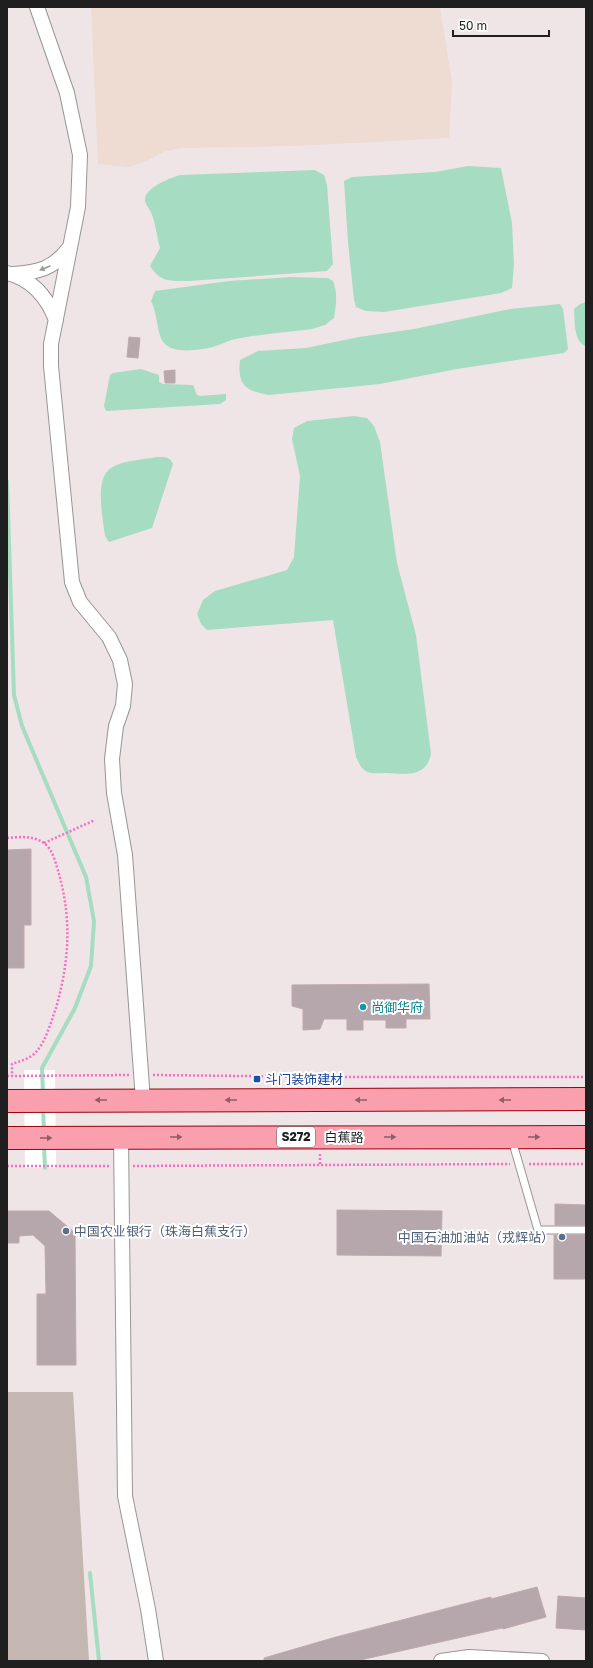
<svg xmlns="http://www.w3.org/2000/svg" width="593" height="1668" viewBox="0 0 593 1668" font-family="'Golos Text','Noto Sans SC',sans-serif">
	<rect width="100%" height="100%" fill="#efe5e6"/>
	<!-- construction -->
	<path fill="#c4b6b1" d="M7 1392H73L89 1661H7Z"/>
	<!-- farmland -->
	<path fill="#eedbd1" d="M91 7H440L452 82 449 138 295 146 180 148 163 152 147 161 129 167 98 164Z"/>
	<!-- water -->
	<path fill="#a6dcc1" d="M468 166 501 168 512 223 514 265 512 288 501 293 384 312 366 311 356 307 354 300 348 242 344 181 352 177 435 172Z
		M315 170 324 175 327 185 333 264 327 271 189 281C171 281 161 283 150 266L160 248C157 238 156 225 152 215 151 210 146 206 145 201 143 188 172 177 181 175Z
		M291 277 328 278 333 281C338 293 336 306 334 318L325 325 312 329C287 332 261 334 236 339 228 340 221 345 213 347 200 350 175 354 165 344 156 335 158 313 151 301L155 291 229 281Z
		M586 302V346C573 342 575 320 574 309L580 304Z
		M560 304 563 309 568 349 564 353 457 369 380 384 269 395C246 391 237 385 240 360L258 351 306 348 359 337 414 329 510 309Z
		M141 369 159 375V382L163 384 193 385 197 395 200 396 226 394V400L220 404 106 411 104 406 110 375 113 373Z
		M354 416 367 418 374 426 380 442 397 563 416 635 431 754C426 778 406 774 386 773 381 773 372 774 367 772 361 769 359 763 356 757L333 620 207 630 201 624 197 614 203 600 215 591 287 570 294 557 300 476 292 439 294 428 307 421Z
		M157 457C164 457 170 456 173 464L152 528 109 542 105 536C103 519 94 478 111 468 124 460 142 460 157 457Z"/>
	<!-- pier -->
	<path fill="#fff" d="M24 1070H55L56 1168H25Z"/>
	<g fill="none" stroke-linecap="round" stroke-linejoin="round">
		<!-- stream -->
		<path stroke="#a6dcc1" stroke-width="4" d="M7 481 14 695 22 726 86 877 94 921 91 966 75 1008 42 1068 43 1094
			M43 1107 44 1132
			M44 1145 45 1168
			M90 1573 99 1661"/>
	</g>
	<!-- building -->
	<path fill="#b5a7ab" stroke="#c1a8af" d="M129 337 140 338 138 358 127 357Z
		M175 370V383H165L164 371Z
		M31 849V925H24V968H7V850Z
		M429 984 430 1019H406V1028H386V1020H363V1030H347V1019H324L320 1029 303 1030V1009L292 1006V985Z
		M555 1204 586 1205V1225H555Z
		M337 1210 442 1211 441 1256 337 1255Z
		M7 1211H49L75 1233 76 1365H37V1294H46L45 1246 33 1235 19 1236V1243H7Z
		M554 1235H586V1279H554Z
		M537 1587 546 1617 503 1629 502 1628 356 1661H264V1658L336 1637 491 1597V1599Z
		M558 1596 586 1598V1630L556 1628Z"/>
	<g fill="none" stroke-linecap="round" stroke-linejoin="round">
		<defs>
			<path id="lane" d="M512 1140 538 1230H586"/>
			<path id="street" d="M37 7 67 93 80 155 78 207 51 344V366L72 582 80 602 109 637 120 660 125 684 123 706 116 726 112 759 114 793 125 855 143 1100
				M7 273C32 279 47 297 56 320
				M13 274C39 272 53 269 69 248
				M121 1137 125 1496 148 1609 156 1661
				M441 1661 469 1657 542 1661"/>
			<path id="primary" d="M7 1101 586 1099
				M7 1138 586 1137"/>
		</defs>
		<!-- lane casing -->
		<use href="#lane" stroke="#969696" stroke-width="9"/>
		<!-- street casing -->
		<use href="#street" stroke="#969696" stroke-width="16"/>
		<!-- primary casing -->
		<use href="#primary" stroke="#97030c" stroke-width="24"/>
		<!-- path -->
		<path stroke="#f76ec4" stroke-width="2.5" stroke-dasharray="2 2" stroke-linecap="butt" d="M7 838C20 837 34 835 45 844 53 850 56 864 59 874 72 921 69 962 56 1008 51 1022 46 1041 36 1052 30 1059 20 1061 12 1064V1076
			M44 843 95 820
			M153 1075 335 1077H586
			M7 1076 130 1075
			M320 1154V1165
			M529 1164H586
			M7 1166H110
			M133 1166 510 1164"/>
		<!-- lane -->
		<use href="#lane" stroke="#fff" stroke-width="7"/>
		<!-- street -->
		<use href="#street" stroke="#fff" stroke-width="14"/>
		<!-- primary -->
		<use href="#primary" stroke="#fa9fae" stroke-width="22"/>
	</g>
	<!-- one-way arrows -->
	<defs><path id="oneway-solid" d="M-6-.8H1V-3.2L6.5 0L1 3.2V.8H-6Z"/></defs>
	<use fill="#9a9a9a" href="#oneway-solid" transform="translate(45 268) rotate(157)"/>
	<g fill="#8c5f66">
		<use href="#oneway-solid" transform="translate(101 1100) rotate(180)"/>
		<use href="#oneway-solid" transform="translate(231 1100) rotate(180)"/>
		<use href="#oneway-solid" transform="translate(361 1100) rotate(180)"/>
		<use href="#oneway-solid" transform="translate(505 1100) rotate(180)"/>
		<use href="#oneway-solid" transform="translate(176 1137)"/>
		<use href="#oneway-solid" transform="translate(390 1137)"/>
		<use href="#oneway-solid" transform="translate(534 1137)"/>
		<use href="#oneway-solid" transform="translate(46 1138)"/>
	</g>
	<!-- markers -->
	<circle fill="#0f9aa8" stroke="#fff" stroke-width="1.5" cx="363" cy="1007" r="4"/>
	<rect fill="#1a4fb4" stroke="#fff" stroke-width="1.5" x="253" y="1075" width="8" height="8" rx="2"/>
	<g fill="#5c6f8a" stroke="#fff" stroke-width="1.5">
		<circle cx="66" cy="1231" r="4"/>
		<circle cx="562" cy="1237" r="4"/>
	</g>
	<g text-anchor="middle" stroke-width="4" stroke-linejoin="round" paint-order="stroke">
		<!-- shield labels -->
		<rect fill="#fff" stroke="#626262" stroke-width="1" x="277" y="1127" width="38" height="20" rx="3"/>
		<g font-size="12" font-weight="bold" fill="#1f1f1f">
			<text x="296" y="1141">S272</text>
		</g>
		<!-- culture labels -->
		<g font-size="13" fill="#0d838f" stroke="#fff" text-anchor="start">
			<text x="371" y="1012">尚御华府</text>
		</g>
		<!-- transit labels -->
		<g font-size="13" fill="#164399" stroke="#fff" text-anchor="start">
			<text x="265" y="1084">斗门装饰建材</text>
		</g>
		<!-- street labels -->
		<g font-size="13" fill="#1f1f1f" stroke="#fff">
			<text x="344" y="1142">白蕉路</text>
		</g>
		<!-- service labels -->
		<g font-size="13" fill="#4e5e75" stroke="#fff" text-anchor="start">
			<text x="74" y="1236">中国农业银行（珠海白蕉支行）</text>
			<text x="554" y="1242" text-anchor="end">中国石油加油站（戎辉站）</text>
		</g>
	</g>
	<!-- border -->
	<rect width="593" height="1668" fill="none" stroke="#1f1f1f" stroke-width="16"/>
	<!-- scale -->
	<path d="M453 30v6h96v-6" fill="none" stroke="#1f1f1f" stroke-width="2"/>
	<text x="459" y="30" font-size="12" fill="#1f1f1f" stroke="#ffffff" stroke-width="3" paint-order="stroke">50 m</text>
</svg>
